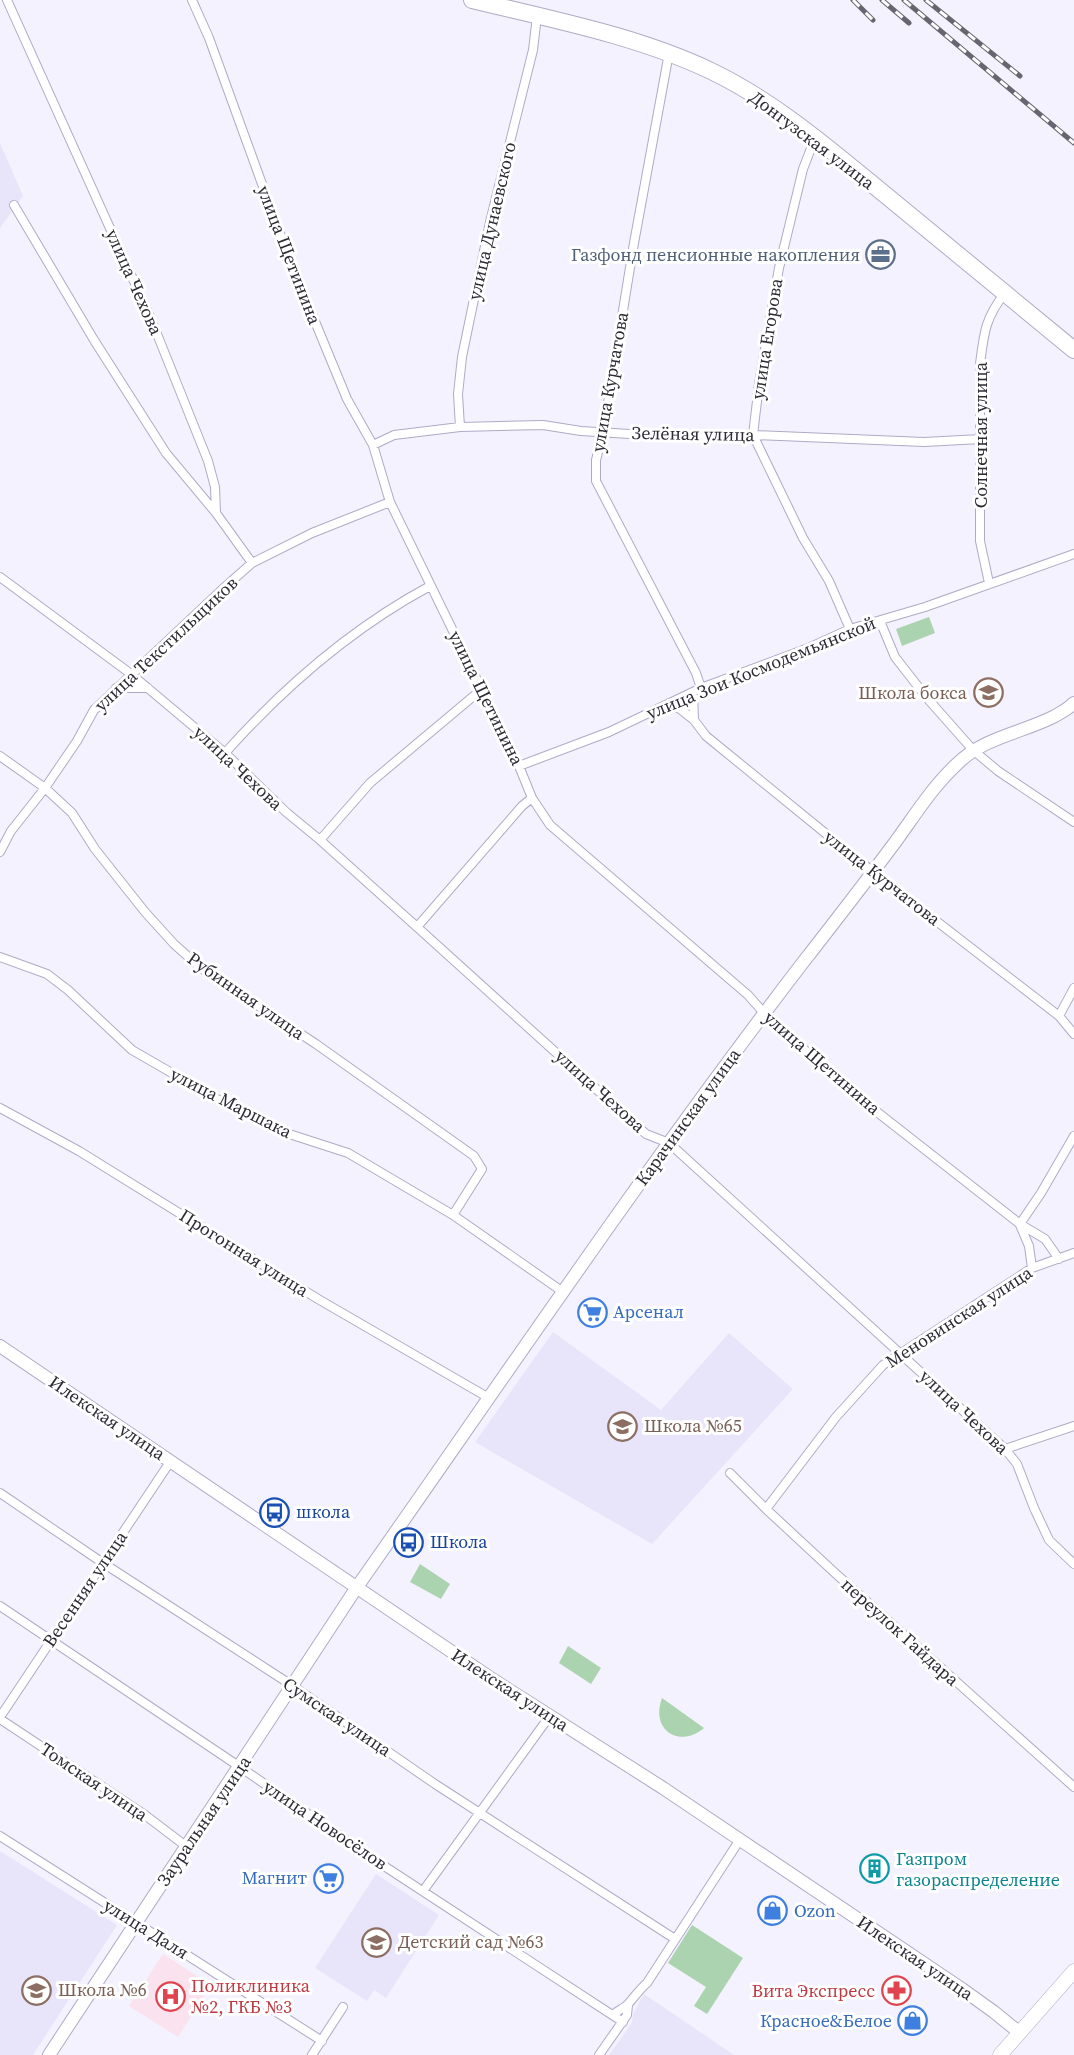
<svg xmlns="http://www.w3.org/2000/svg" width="1074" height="2055" viewBox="0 0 1074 2055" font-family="'Source Serif 4',serif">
	<rect width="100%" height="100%" fill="#f4f2fe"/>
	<!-- built -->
	<path fill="#e8e5fb" d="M0 143 23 196 0 228Z
		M553 1332 661 1410 729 1333 793 1389 652 1544 475 1442Z
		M0 1851 117 1925 33 2055H0Z
		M376 1874 439 1915 386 1998 374 1990 367 2001 315 1968Z
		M644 1994 734 2055H609L632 2023 633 2014Z"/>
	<!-- medical -->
	<path fill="#fae2ee" d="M163 1954 211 1985 178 2037 129 2006Z"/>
	<!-- green -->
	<path fill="#acd3af" d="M929 617 935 633 902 646 896 629Z
		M420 1564 450 1584 441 1599 410 1582Z
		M568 1646 601 1668 591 1684 559 1663Z
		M662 1698 704 1728C679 1749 650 1730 662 1698Z
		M692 1925 743 1958 707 2014 694 2006 706 1987 668 1963Z"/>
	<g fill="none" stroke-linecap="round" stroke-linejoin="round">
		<defs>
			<path id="street" d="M7 0 151 319 208 461 215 487 216 513 252 563
				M192 0 209 38 290 261 347 399 373 445 390 502 519 766 532 798 550 825 748 995 764 1013 849 1090 1020 1224 1045 1239 1059 1259
				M669 53 634 243 603 433 596 460V481L696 673 701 688
				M815 138 803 169 779 268 759 384 753 435 803 538 829 581 850 629
				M14 205 94 340 166 453 216 513
				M460 427 458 394 462 357 490 222 533 50 537 16
				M373 445 394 435 460 427 543 425 581 431 695 438 753 435 924 442 981 439
				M0 577 131 674 225 753 286 812 320 840 417 927 646 1134 669 1143 1005 1449 1017 1464 1034 1508 1049 1540 1074 1564
				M989 583 980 541V364C984 333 985 318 1005 293
				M880 621 895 657 927 698 973 750 998 771 1074 822
				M116 688H148
				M693 692 694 720 706 736 873 872 1059 1016 1074 1034
				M669 703 680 709 694 720
				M225 753C284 687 352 628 430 586
				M0 756 45 788 72 813 95 849 145 912 174 944 201 968 316 1044 474 1156 482 1169 453 1215
				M519 766 609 732 701 688 806 649 850 629 925 607 1074 554
				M320 840 370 783 482 689
				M0 852 11 831 45 788 77 741 94 710 226 586 252 563 312 533 390 502
				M417 927 522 806 532 798
				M0 957 47 974 68 990 132 1050 217 1099 283 1132 348 1153 453 1215 563 1292
				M1059 1016 1074 988
				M0 1108 79 1151 318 1299 489 1398
				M1020 1224 1041 1193 1074 1136
				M1020 1225 1029 1246 1032 1268
				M1005 1449 1074 1426
				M730 1473 766 1509 835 1573 1074 1787
				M0 1493 103 1563 293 1686 435 1784 675 1939
				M766 1509 836 1417 883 1365 1032 1268 1074 1253
				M0 1606 240 1767 378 1862 623 2022
				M0 1717 170 1462
				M0 1719 145 1815 187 1847
				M0 1836 322 2041
				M423 1891 549 1717
				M613 2015C618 2010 625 2008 629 2003 635 1996 640 1989 647 1983L739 1841
				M312 2055 343 2007
				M599 2055 627 2015 628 2005"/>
			<path id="secondary" d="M0 1346 492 1679 663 1788 962 1989 994 2012 1020 2033
				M49 2055 357 1587C503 1379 646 1167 801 965 833 924 865 883 896 841 915 815 933 786 957 764 984 737 1022 733 1055 716 1062 712 1068 709 1074 703"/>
			<path id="primary" d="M1000 2055 1074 1971"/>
			<path id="highway" d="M472 0C550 19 638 36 711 71 776 102 833 152 888 197 950 248 1012 299 1074 350"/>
		</defs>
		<!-- street casing -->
		<use href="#street" stroke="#afaac7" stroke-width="10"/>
		<!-- secondary casing -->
		<use href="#secondary" stroke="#afaac7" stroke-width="14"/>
		<!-- primary casing -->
		<use href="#primary" stroke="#afaac7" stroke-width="15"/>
		<!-- highway casing -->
		<use href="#highway" stroke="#afaac7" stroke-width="18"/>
		<!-- street -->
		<use href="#street" stroke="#fff" stroke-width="8"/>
		<!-- secondary -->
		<use href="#secondary" stroke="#fff" stroke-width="12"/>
		<!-- primary -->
		<use href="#primary" stroke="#fff" stroke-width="14"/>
		<!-- highway -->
		<use href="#highway" stroke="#fff" stroke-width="16"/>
		<defs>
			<path id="rail" d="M853 0 873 20
				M882 0 909 23
				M904 0 1074 143
				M926 0 1020 76"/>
		</defs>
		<!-- rail casing -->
		<use href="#rail" stroke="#676570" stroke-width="5"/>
		<!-- rail -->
		<use href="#rail" stroke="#fff" stroke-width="3" stroke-dasharray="9" stroke-linecap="butt"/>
	</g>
	<!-- icons -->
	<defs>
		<symbol id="office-ring" viewBox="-11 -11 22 22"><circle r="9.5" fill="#fff" stroke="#5c6f8a" stroke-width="1.5"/><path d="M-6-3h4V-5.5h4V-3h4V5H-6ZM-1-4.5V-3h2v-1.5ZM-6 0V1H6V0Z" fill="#5c6f8a"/></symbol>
		<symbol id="school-ring" viewBox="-11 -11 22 22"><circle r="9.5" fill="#fff" stroke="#8d6e63" stroke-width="1.5"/><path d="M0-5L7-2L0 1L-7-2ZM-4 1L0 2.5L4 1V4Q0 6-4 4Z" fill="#8d6e63"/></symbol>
		<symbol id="supermarket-ring" viewBox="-11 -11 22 22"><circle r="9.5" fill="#fff" stroke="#3f7fe0" stroke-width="1.5"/><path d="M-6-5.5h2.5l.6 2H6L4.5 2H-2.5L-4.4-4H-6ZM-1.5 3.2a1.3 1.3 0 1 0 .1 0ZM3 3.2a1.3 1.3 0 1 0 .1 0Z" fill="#3f7fe0"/></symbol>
		<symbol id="bus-ring" viewBox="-11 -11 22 22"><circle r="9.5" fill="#fff" stroke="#1a4fb4" stroke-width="1.5"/><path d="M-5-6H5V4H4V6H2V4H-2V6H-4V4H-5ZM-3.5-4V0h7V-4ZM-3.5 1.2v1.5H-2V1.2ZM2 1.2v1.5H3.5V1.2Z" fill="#1a4fb4"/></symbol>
		<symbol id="building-ring" viewBox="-11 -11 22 22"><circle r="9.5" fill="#fff" stroke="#0f9aa8" stroke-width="1.5"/><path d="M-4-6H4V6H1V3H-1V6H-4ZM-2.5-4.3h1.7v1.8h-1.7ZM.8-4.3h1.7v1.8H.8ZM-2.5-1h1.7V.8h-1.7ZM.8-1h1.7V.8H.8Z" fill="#0f9aa8"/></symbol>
		<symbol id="shop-ring" viewBox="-11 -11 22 22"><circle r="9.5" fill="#fff" stroke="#3f7fe0" stroke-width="1.5"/><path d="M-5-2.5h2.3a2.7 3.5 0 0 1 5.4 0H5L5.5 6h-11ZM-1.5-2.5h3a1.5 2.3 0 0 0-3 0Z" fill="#3f7fe0"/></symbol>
		<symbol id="pharmacy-ring" viewBox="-11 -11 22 22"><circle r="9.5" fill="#fff" stroke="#e0444e" stroke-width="1.5"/><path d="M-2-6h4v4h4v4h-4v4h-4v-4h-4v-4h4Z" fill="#e0444e"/></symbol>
		<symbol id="hospital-ring" viewBox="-11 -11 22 22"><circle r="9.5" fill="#fff" stroke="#e0444e" stroke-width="1.5"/><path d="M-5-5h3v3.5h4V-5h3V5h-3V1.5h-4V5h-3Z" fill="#e0444e"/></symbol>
	</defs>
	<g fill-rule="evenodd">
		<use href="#office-ring" x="864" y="238" width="33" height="33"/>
		<use href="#school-ring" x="972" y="676" width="33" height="33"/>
		<use href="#supermarket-ring" x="576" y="1296" width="33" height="33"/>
		<use href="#school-ring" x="606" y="1410" width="33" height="33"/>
		<use href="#bus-ring" x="258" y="1496" width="33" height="33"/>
		<use href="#bus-ring" x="392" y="1526" width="33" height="33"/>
		<use href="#building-ring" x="858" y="1852" width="33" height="33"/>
		<use href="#supermarket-ring" x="312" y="1862" width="33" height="33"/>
		<use href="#shop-ring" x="756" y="1894" width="33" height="33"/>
		<use href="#school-ring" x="360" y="1926" width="33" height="33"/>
		<use href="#school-ring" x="20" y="1974" width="33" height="33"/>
		<use href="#pharmacy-ring" x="880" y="1974" width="33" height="33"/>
		<use href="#hospital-ring" x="154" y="1980" width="33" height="33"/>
		<use href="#shop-ring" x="896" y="2004" width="33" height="33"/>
	</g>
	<g text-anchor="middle" stroke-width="6" stroke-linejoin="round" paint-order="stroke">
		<!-- street labels -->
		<g font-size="18" fill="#2c2a35" stroke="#fff">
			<text transform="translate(812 140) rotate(37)" y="6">Донгузская улица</text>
			<text transform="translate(492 221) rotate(-77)" y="6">улица Дунаевского</text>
			<text transform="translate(289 255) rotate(69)" y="6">улица Щетинина</text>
			<text transform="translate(134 282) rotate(66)" y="6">улица Чехова</text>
			<text transform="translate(767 339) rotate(-81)" y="6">улица Егорова</text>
			<text transform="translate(610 382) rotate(-80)" y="6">улица Курчатова</text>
			<text transform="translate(693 434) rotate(1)" y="6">Зелёная улица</text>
			<text transform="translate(981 435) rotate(-90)" y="6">Солнечная улица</text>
			<text transform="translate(166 644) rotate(-43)" y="6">улица Текстильщиков</text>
			<text transform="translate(761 668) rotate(-22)" y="6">улица Зои Космодемьянской</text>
			<text transform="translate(486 698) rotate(64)" y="6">улица Щетинина</text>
			<text transform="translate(238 768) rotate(43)" y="6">улица Чехова</text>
			<text transform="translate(882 878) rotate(38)" y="6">улица Курчатова</text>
			<text transform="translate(246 996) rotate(35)" y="6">Рубинная улица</text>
			<text transform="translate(822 1063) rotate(41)" y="6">улица Щетинина</text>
			<text transform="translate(600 1091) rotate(42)" y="6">улица Чехова</text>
			<text transform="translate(231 1103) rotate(27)" y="6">улица Маршака</text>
			<text transform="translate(688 1117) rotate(-54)" y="6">Карачинская улица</text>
			<text transform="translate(244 1253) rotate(32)" y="6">Прогонная улица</text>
			<text transform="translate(959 1317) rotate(-33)" y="6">Меновинская улица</text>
			<text transform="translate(964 1412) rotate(43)" y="6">улица Чехова</text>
			<text transform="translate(107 1418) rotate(34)" y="6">Илекская улица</text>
			<text transform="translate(85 1589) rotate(-56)" y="6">Весенняя улица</text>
			<text transform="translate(900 1632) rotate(42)" y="6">переулок Гайдара</text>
			<text transform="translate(510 1690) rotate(33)" y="6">Илекская улица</text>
			<text transform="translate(337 1717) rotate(34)" y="6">Сумская улица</text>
			<text transform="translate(94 1782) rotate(34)" y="6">Томская улица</text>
			<text transform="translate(204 1821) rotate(-56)" y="6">Зауральная улица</text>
			<text transform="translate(325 1825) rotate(34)" y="6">улица Новосёлов</text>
			<text transform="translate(146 1929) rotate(32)" y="6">улица Даля</text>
			<text transform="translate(915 1958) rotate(34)" y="6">Илекская улица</text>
		</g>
		<!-- service labels -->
		<g font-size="18" fill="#4e5e75" stroke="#fff" text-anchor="end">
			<text x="860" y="261">Газфонд пенсионные накопления</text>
		</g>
		<!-- education labels -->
		<g font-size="18" fill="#785e54" stroke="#fff" text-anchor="start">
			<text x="967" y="699" text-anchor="end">Школа бокса</text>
			<text x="644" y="1432">Школа №65</text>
			<text x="398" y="1948">Детский сад №63</text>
			<text x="58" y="1996">Школа №6</text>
		</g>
		<!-- shop labels -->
		<g font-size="18" fill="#366cbe" stroke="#fff" text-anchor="start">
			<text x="613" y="1318">Арсенал</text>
			<text x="307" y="1884" text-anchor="end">Магнит</text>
			<text x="794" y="1917">Ozon</text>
			<text x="892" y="2027" text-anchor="end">Красное&amp;Белое</text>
		</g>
		<!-- transit labels -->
		<g font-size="18" fill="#164399" stroke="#fff" text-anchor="start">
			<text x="296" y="1518">школа</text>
			<text x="430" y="1548">Школа</text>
		</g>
		<!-- culture labels -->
		<g font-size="18" fill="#0d838f" stroke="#fff" text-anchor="start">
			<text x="896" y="1865">Газпром<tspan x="896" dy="21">газораспределение</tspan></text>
		</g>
		<!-- health labels -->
		<g font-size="18" fill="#be3a42" stroke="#fff" text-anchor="start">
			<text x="191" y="1992">Поликлиника<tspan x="191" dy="21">№2, ГКБ №3</tspan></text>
			<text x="875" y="1997" text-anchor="end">Вита Экспресс</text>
		</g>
	</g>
</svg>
